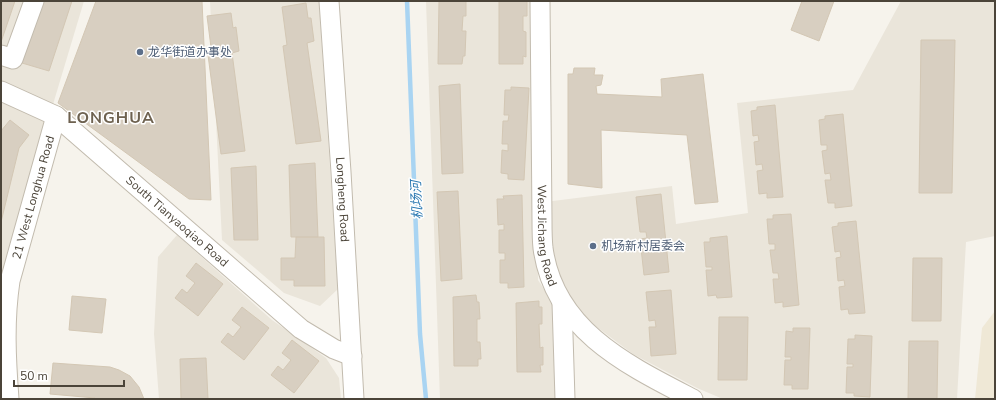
<svg xmlns="http://www.w3.org/2000/svg" width="996" height="400" viewBox="0 0 996 400" font-family="'Nunito Sans','Noto Sans SC',sans-serif">
	<rect width="100%" height="100%" fill="#f6f3ec"/>
	<!-- residential -->
	<path fill="#eae5da" d="M1 1H84L9 251 1 286Z
		M210 1H319L338 289 320 306 284 293 222 240Z
		M426 1H534L538 280 553 303 556 399H440Z
		M901 1H995V236L966 242 957 399H723L697 388 633 354 582 316 556 275 545 202 672 186 676 224 748 213 737 103 853 90Z
		M177 235 272 320 326 358 339 378 341 399H159L154 334 158 257Z"/>
	<!-- education -->
	<path fill="#efe8d6" d="M995 311V399H975L982 328Z"/>
	<g fill="none" stroke-linecap="round" stroke-linejoin="round">
		<!-- stream -->
		<path stroke="#a9d4f2" stroke-width="4.5" d="M407 1 420 334 426 399"/>
	</g>
	<!-- building -->
	<path fill="#d8cfc1" stroke="#d3c7b4" d="M1 1H15L1 42Z
		M43 1H72L49 71 22 63Z
		M96 1H202L211 200 189 199 58 103Z
		M439 1H466V16H463L462 31H466L465 56H463L462 64H438Z
		M499 1H527V16H523V31L526 32V57L523 56V64H499Z
		M802 1H834L819 41 791 30Z
		M306 3 308 18H311L314 41 307 43 321 141 296 144 283 46 287 45 282 7Z
		M231 13 233 28 236 27 239 51 232 53 245 151 221 154 208 55H212L207 16Z
		M921 40H955L952 193H919Z
		M574 68H595L594 75H603L601 85 596 86 597 94 662 97 661 79 703 74 718 202 695 204 687 135 601 130 602 188 568 184V74H573Z
		M460 84 463 173 442 174 439 86Z
		M511 87 529 88 524 180 508 179V174L501 173 502 150 508 151V144H502L503 121H508L509 115H504L505 90H511Z
		M775 105 783 197 767 198V193L759 194 757 171 763 170 762 164 756 165 754 142 759 141 758 135 753 136 751 111 757 110V107Z
		M843 114 852 206 835 208V203H828L825 180H831L830 173 825 174 822 151 827 150V145H821L819 120 825 119V116Z
		M10 120 29 135 19 148 1 222V131Z
		M315 163 318 237H291L289 165Z
		M256 166 258 240H234L231 168Z
		M458 191 462 279 441 281 437 192Z
		M661 194 669 272 644 275 640 239 647 238 646 232H640L636 197Z
		M522 195 524 287 508 288V283H500V260H505V253H499V230H504V224L498 225 497 199H504L503 196Z
		M791 214 799 305 783 307V302L775 303 773 279H779L778 273H773L770 250H775V244H769L767 219H773V215Z
		M856 221 865 313 849 314 848 309 841 310 839 287 845 286 844 280 838 281 836 258 841 257 840 251 835 252 832 227 838 226V223Z
		M727 236 732 297 717 298 716 295 708 296 706 270H712V267H706L704 242H710V238Z
		M296 237H324L325 286H294V280H281V258H295Z
		M913 258H942L941 321H912Z
		M196 263 223 284 198 316 175 298 182 289 187 293 195 283 186 276Z
		M671 290 676 354 651 356 649 327H656L655 320 649 321 646 292Z
		M476 295 477 302H479L480 319H477V342H480L481 359H478V366H454L453 297Z
		M72 296 106 299 102 333 69 330Z
		M539 301V307H542V324H539L540 348 543 347V365H540L541 372H517L516 303Z
		M242 307 269 328 244 360 221 342 228 333 233 337 241 327 232 320Z
		M719 317H748L747 380H718Z
		M793 328H810L808 389H792V385H784L785 360H791V357H785L786 331 793 332Z
		M855 335 872 336 870 397 854 396V393H846L847 367H853V364H847L848 339H855Z
		M292 340 319 361 294 393 271 375 278 366 283 370 291 360 282 353Z
		M909 341H938L937 399H908Z
		M206 358 208 399H181L180 359Z
		M53 363 110 367 119 370 130 376 139 387 144 399H94L95 398 50 394Z"/>
	<g fill="none" stroke-linecap="round" stroke-linejoin="round">
		<defs>
			<g id="minor">
				<path id="s1" d="M329 1 341 172 354 399"/>
				<path id="s2" d="M540 1 542 220C542 229 542 239 543 248 554 330 627 365 693 399"/>
				<path d="M1 55 13 59 34 1"/>
				<path id="s3" d="M1 91 56 116 301 329 334 349 352 356"/>
				<path d="M562 303 565 399"/>
				<path id="s4" d="M9 399C6 359 4 321 10 281L56 116"/>
			</g>
		</defs>
		<!-- minor casing -->
		<use href="#minor" stroke="#c2bbae" stroke-width="21"/>
		<!-- minor -->
		<use href="#minor" stroke="#fff" stroke-width="19"/>
	</g>
	<!-- markers -->
	<g fill="#5c6f8a" stroke="#fff" stroke-width="1.5">
		<circle cx="140" cy="52" r="4"/>
		<circle cx="593" cy="246" r="4"/>
	</g>
	<g text-anchor="middle" stroke-width="3" stroke-linejoin="round" paint-order="stroke">
		<!-- service labels -->
		<g font-size="12" fill="#4e5e75" stroke="#fff" text-anchor="start">
			<text x="148" y="56">龙华街道办事处</text>
			<text x="601" y="250">机场新村居委会</text>
		</g>
		<!-- street labels -->
		<g font-size="12" fill="#4b4439" stroke="#fff">
			<text dy="4" stroke="none"><textPath href="#s4" startOffset="205">21 West Longhua Road</textPath></text>
			<text dy="4" stroke="none"><textPath href="#s1" startOffset="199">Longheng Road</textPath></text>
			<text dy="4" stroke="none"><textPath href="#s3" startOffset="221">South Tianyaoqiao Road</textPath></text>
			<text dy="4" stroke="none"><textPath href="#s2" startOffset="235">West Jichang Road</textPath></text>
		</g>
		<!-- water labels -->
		<g font-size="13" font-style="italic" fill="#2e7ab2" stroke="#fff">
			<text transform="translate(416 200) rotate(-93)" y="5">机场河</text>
		</g>
		<!-- district labels -->
		<g font-size="16" font-weight="bold" letter-spacing="1" fill="#6e6250" stroke="#fff">
			<text x="111" y="123">LONGHUA</text>
		</g>
	</g>
	<!-- border -->
	<rect width="996" height="400" fill="none" stroke="#4b4439" stroke-width="4"/>
	<!-- scale -->
	<path d="M14 380v6h110v-6" fill="none" stroke="#4b4439" stroke-width="2"/>
	<text x="20" y="380" font-size="12" fill="#4b4439" stroke="#ffffff" stroke-width="3" paint-order="stroke">50 m</text>
</svg>
